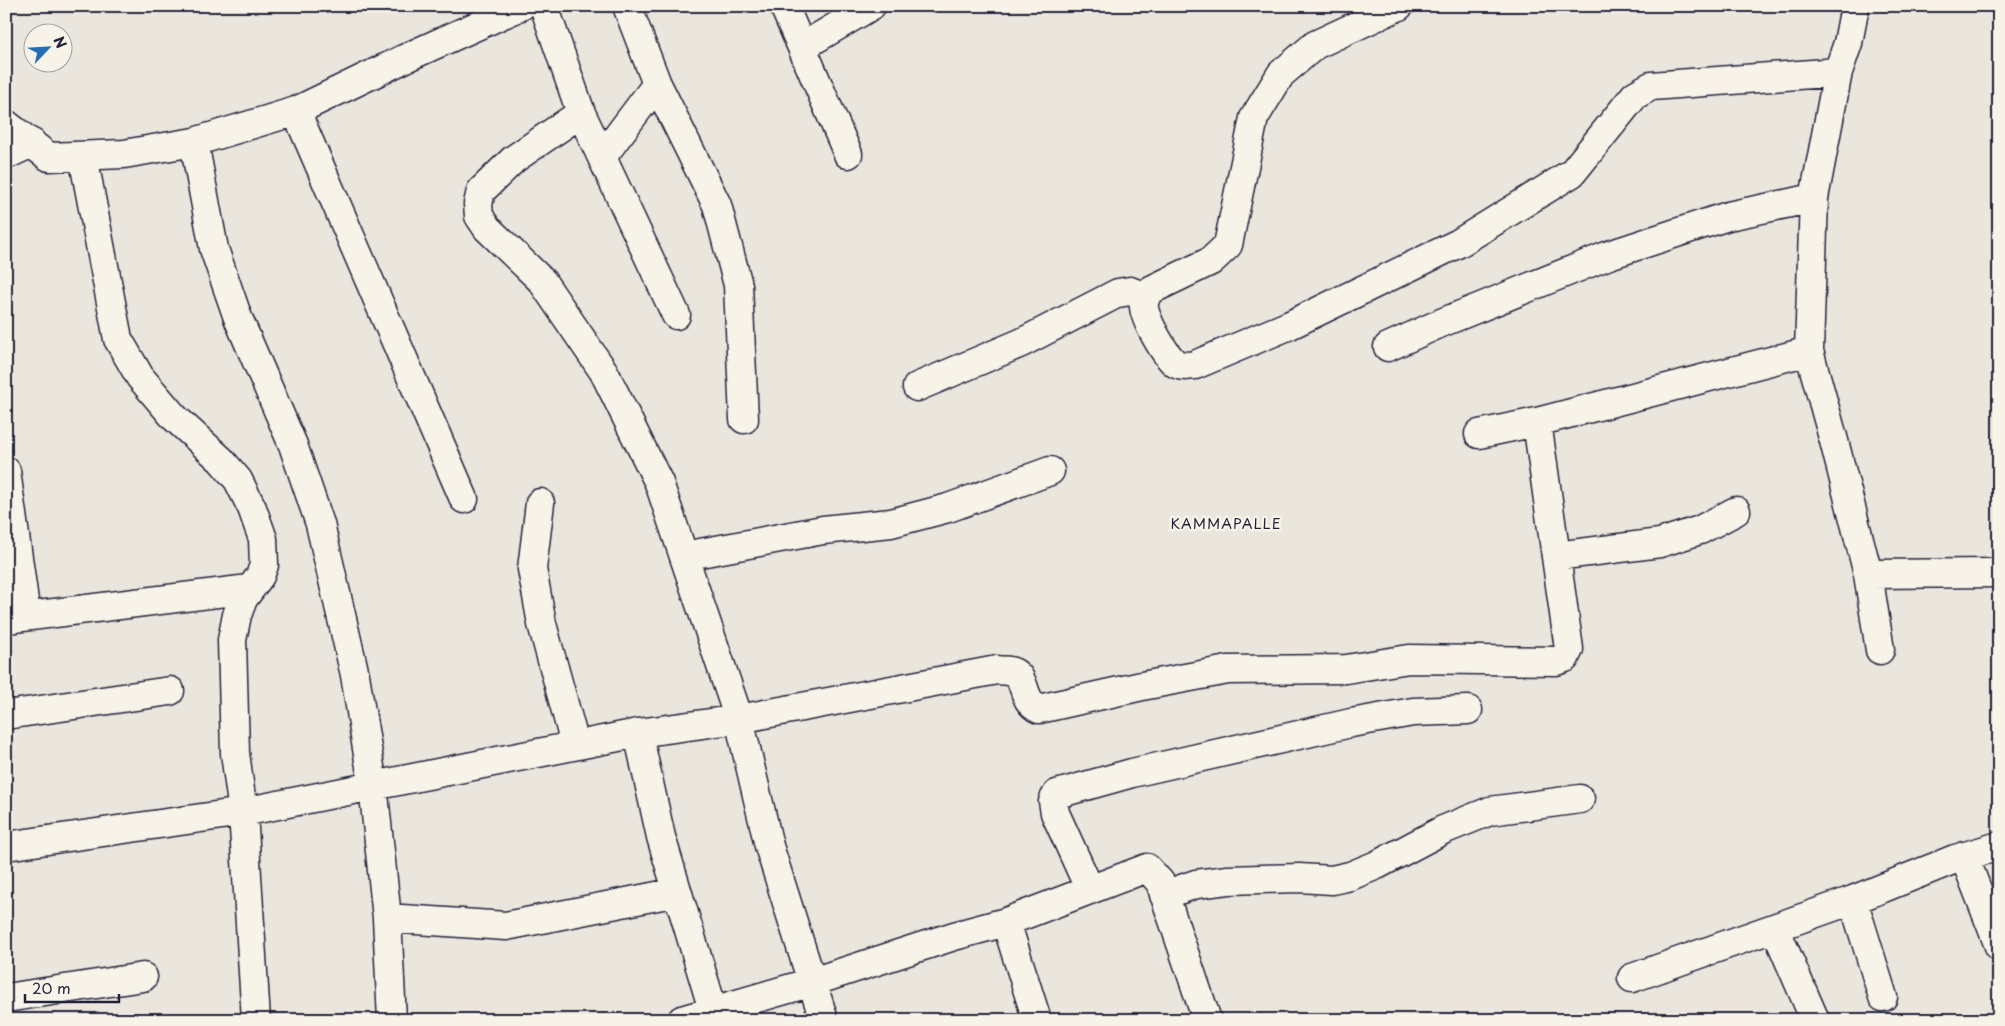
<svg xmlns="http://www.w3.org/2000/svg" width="2005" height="1026" viewBox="0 0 2005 1026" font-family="'Playpen Sans',sans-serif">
	<rect width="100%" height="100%" fill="#eae6de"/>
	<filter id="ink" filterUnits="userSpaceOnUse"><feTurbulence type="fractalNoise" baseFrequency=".02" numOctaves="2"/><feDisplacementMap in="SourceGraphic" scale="10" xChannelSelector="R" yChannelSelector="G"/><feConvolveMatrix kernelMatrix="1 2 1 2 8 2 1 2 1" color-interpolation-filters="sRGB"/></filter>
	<g filter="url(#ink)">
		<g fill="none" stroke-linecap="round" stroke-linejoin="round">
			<defs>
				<path id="minor" d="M544 6 581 113 676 315
					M627 6 657 84 717 205 738 285 744 419
					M784 6 848 154
					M1399 6 1315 45 1281 74 1254 118 1228 245 1211 261 1151 290C1148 294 1144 298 1144 304 1142 316 1165 355 1175 363 1181 367 1188 366 1195 365L1290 325 1459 243 1572 173 1635 95 1651 86 1838 72
					M1855 6 1848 43 1838 72 1814 198 1809 351 1834 441 1868 574 1880 650
					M802 47 871 6
					M296 111 464 499
					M581 113 514 159 481 191 478 204 479 216 487 228 542 281 604 372 659 483 739 719 769 846 812 982 682 1020
					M6 124 49 157 124 154 194 142 296 111 412 55 521 6
					M194 142 214 249 238 318 293 445 320 524 355 675 373 785 387 918 392 1020
					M6 155 32 143
					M83 156 118 339 140 377 174 417 221 460 238 480 252 508 263 539 264 565 260 576 243 599 237 615 232 640 235 753 243 812 638 733
					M602 157 657 84
					M1388 347 1441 323 1609 255 1728 216 1814 198
					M917 387 1021 343 1118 293 1130 291 1146 297
					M1479 434 1537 422 1809 351
					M6 471 25 608 24 617
					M540 503 532 569 542 624 575 744
					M684 556 823 530 891 523 948 508 1050 471
					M1556 556 1660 543 1700 530 1736 511
					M1868 574 1999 573
					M6 619 249 589
					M6 715 170 691
					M6 846 243 812 256 1020
					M1964 856 1999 946
					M1090 890 1055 813 1053 801 1057 794 1132 773 1351 723 1413 712 1468 710
					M1164 895 1196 884 1228 880 1299 878 1332 880 1350 876 1377 865 1443 830 1490 811 1580 799
					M1853 900 1883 997
					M387 918 506 926 677 892
					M1006 922 1037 1020
					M1775 928 1815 1020
					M1632 978 1853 900 1955 859 1999 846
					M6 998 143 977
					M713 1010 661 837 638 733 739 719 997 670C1002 671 1009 670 1013 672 1027 678 1021 701 1039 709L1142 686 1228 670 1346 669 1409 659 1556 661 1565 658 1569 649 1537 422
					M824 1020 812 982 954 936 1006 922 1147 868 1160 882 1207 1020"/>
			</defs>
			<!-- minor casing -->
			<use href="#minor" stroke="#22223b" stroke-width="31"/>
			<!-- minor -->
			<use href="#minor" stroke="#f7f3e8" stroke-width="28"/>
		</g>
	</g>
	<g text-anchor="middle" stroke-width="5" stroke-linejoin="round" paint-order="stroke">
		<!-- neighbourhood labels -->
		<g font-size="14" letter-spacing="1" fill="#22223b" stroke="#f7f3e8">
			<text x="1226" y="529">KAMMAPALLE</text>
		</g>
	</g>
	<!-- margin -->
	<rect width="2005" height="1026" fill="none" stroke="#f7f3e8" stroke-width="25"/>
	<rect x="12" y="12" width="1980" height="1001" fill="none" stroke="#22223b" stroke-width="2" filter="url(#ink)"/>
	<!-- north arrow -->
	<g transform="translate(48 48) rotate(65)"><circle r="24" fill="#f7f3e8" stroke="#a29fa3"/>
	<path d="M0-4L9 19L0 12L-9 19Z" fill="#1f6fb2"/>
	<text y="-8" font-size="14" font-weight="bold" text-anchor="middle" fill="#22223b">N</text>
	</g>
	<!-- scale -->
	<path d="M25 994v8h94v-8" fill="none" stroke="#22223b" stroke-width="2.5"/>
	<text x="32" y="994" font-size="15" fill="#22223b" stroke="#f7f3e8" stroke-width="4" paint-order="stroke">20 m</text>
</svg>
